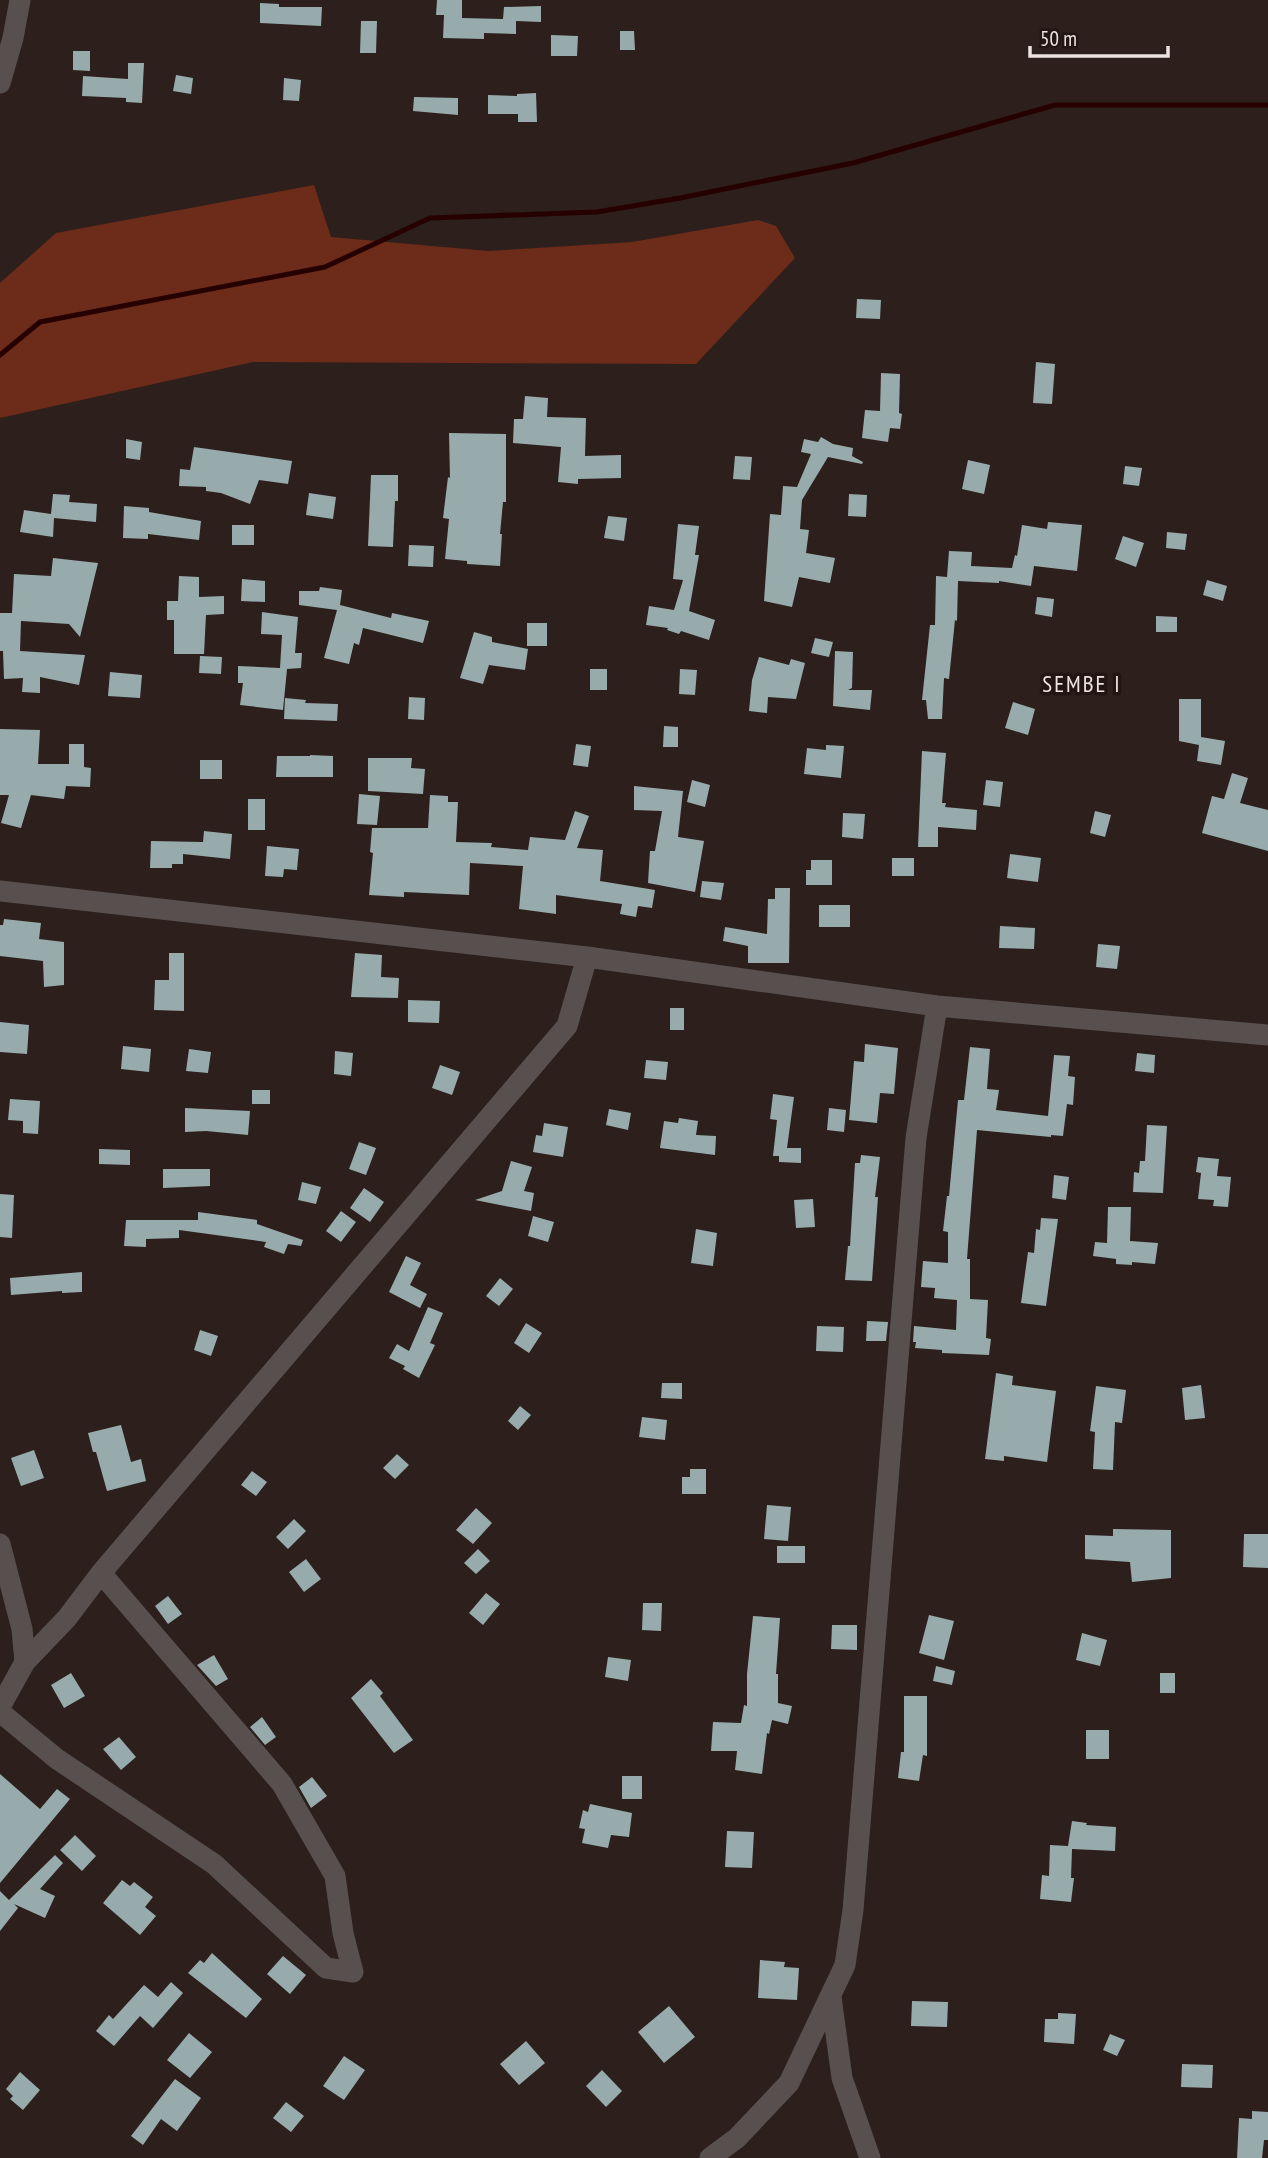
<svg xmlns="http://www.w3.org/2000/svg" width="1268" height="2158" viewBox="0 0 1268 2158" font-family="'PT Sans Narrow',sans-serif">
	<rect width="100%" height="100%" fill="#2d1f1c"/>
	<!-- green -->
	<path fill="#6d2b19" d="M314 185 331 237 489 251 632 242 758 220 776 226 795 258 696 364 253 362 0 418V283L56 233Z"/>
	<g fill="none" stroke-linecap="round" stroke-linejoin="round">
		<!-- stream -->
		<path stroke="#260000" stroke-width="5" d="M0 355 40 322 325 267 430 218 597 212 680 198 853 163 1055 105H1268"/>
	</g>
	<!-- building -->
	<path fill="#97abac" d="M437 0H462V18L503 19 504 7 541 6V22L516 21V34L484 33V39L443 38 444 15H436Z
		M260 3 279 4V7H322L321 26 260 23Z
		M361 21H377L376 53H360Z
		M620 31H634L635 50H620Z
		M551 35 578 36 577 56H551Z
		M73 51H90V71L73 70Z
		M128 63H144L142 103 126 102V98L82 96 83 76 128 79Z
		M176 75 193 78 191 94 173 91Z
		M284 78 301 80 299 101 283 100Z
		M536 93 537 122H518V114H488V95L517 96V94Z
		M414 97 458 98V115L413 111Z
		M857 299 881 300 880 319 856 318Z
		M1036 362 1055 364 1052 404 1033 403Z
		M881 373 900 374 899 413 902 414 900 429 890 428 888 442 862 438 865 410 880 411Z
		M525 396 548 398 547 417 586 418 585 456 621 455V478L578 479V484L558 482 561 447 513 443 514 419H523Z
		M449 433 506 434V502H503L500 534H502L500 566 467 564V561L445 559 449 519 443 518 448 477 450 478Z
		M821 437 833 444 853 448 852 456 863 462 862 464 828 457 802 500 800 529 809 530 806 553 835 558 830 583 799 577 792 607 764 601 770 514 781 515 783 486 797 487 811 454 801 452 804 439 818 442Z
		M126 439 142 442 140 460 126 458Z
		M194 447 292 461 288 484 259 480 250 504 221 493 206 491V487L179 486 180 469 190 470Z
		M735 456 752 457 750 480 733 479Z
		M968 460 990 465 984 494 962 489Z
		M1125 466 1142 468 1139 486 1123 484Z
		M371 475H398V501H395L393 547 368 546Z
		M309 493 336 497 333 519 306 515Z
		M53 494 70 495 69 502 97 504 96 522 54 518 53 537 20 532 24 510 51 514Z
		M849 494 867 495 866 517 848 516Z
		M124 506 149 508V512L201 521 199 540 148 534V539L123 538Z
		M608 516 627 518 624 541 604 538Z
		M1048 522 1082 525 1077 571 1034 566 1031 586 999 581V583L958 581 957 621 955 620 949 679 944 678 942 719H928L926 700H922L930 625H935L936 576 947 577 949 551 972 552 971 566 1012 568 1015 555 1017 556 1022 525 1047 529Z
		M678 524 699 526 695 555H699L689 611 715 620 709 640 681 631 679 634 667 630 668 628 646 625 649 606 674 610 683 580 673 579Z
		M232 525H254V545H232Z
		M1167 532 1187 534 1185 550 1166 548Z
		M1123 536 1144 543 1136 567 1115 559Z
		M409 545 434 546 433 567 408 566Z
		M53 558 98 563 80 637 69 624 21 621 20 651 85 655 79 685 40 677V693L22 692 23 678 4 679 3 651H0V613H12L14 574 51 576Z
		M179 576 199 577V597L224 596V614L206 615 204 654H174V620H167V601H178Z
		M242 579 265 581V602L241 601Z
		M1207 580 1227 586 1223 601 1203 595Z
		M320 587 342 590 340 605 391 618 392 613 429 621 423 643 363 628 359 645 354 643 349 664 324 658 337 610 299 605V591H319Z
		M1037 597 1054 599 1052 617 1035 614Z
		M262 612 298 617 295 653H302L301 668 287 669 283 710 240 705 243 683H238V666L280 668 282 635 261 634Z
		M1156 616 1177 617V632H1156Z
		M527 623H547V646H527Z
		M474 632 492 637V642L528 649 525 670 489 665 483 684 460 678Z
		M815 638 833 642 829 657 811 653Z
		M835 651 853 652 852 688 848 690H872L870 710 833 706Z
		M200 656 222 657 221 674 199 673Z
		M759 657 789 665 791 659 805 663 796 699 768 697 767 713 749 711 752 680Z
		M590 669H607V690H590Z
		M680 669 697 670 695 695 679 694Z
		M110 672 142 675 140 698 108 696Z
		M409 697 425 698 424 720 408 719Z
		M285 698 306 700 305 703 338 704 337 721 284 719Z
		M1179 699H1201V737L1225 741 1221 765 1197 761 1199 745 1179 741Z
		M1013 702 1035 709 1028 735 1005 728Z
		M664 726 678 727V747H663Z
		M0 729 40 730 38 764H69V744H84V767L91 768 90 787 66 786 64 799 31 795 21 828 1 823 9 795H0Z
		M576 744 591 746 588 767 573 765Z
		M826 745 844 746 841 778 804 774 807 748 826 750Z
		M922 751 946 753 942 803H946L945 807 977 810 976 830 938 827V847H918Z
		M310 755 333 756V777H276L277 756H310Z
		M368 758H412L411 768 425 769 423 794 368 791Z
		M200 760H222V779H200Z
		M1232 773 1248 778 1240 803 1268 810V851L1202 833 1212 796 1224 799Z
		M692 780 710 785 705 807 687 802Z
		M986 780 1003 782 1000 807 983 805Z
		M634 786 683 791 678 837 704 841 695 892 648 883 650 851H655L662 811 634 810Z
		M359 794 380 796 377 825 357 824Z
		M430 795 448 796V802H458L456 842 492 843 491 847 528 850 530 837 565 840 575 811 589 816 577 848 603 850 600 881 655 890 652 908 638 906 636 917 620 914 622 904 556 895V914L519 909 523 866 470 863 469 895 404 892V897L369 895 373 853 370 852 372 828H428Z
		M248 799H265V830H248Z
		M1095 811 1111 815 1105 837 1090 833Z
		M843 813 865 814 863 839 842 837Z
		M204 831 232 834 230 859 183 854V864H172V868H150L151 841 203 842Z
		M267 846 299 849 297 870 284 869 283 877 265 876Z
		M1010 854 1041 858 1038 882 1007 878Z
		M892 858H914V876H892Z
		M811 860H832V885H806V870H811Z
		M702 881 724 883 721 900 700 897Z
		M775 888H790L789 963H748V946L723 941 725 927 767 934 768 899H775Z
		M819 905H850V927H819Z
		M4 919 41 923 39 939 64 942V985L44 987 43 961 0 956V925H3Z
		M1000 926 1035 928 1034 949 999 948Z
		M1098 944 1120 946 1117 969 1096 967Z
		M169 953H184V1011L154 1010 155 980H169Z
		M355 953 382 955 381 977 399 978 398 998 351 997Z
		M408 1000 440 1001 439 1023 408 1022Z
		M670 1008H684V1030H670Z
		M0 1022 29 1025 27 1054 0 1052Z
		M865 1044 898 1048 894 1094 880 1093 877 1123 849 1120 854 1061 864 1062Z
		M123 1046 151 1049 149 1072 121 1069Z
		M970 1047 990 1049 987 1089 999 1090 996 1110 1048 1116 1054 1055 1070 1056 1068 1076 1075 1077 1073 1105 1067 1104 1063 1136 1051 1135V1137L977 1130 967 1259H970V1299L988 1300 986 1338 991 1339 989 1355 942 1353V1350L915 1348 916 1342H913L914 1326 956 1330 957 1300 934 1298 935 1288 921 1287 923 1261 948 1263V1232L943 1231 947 1196H949L958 1100H964Z
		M189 1049 211 1052 208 1073 186 1071Z
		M335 1051 353 1053 351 1076 334 1074Z
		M1137 1053 1155 1055 1154 1073 1135 1071Z
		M646 1060 668 1062 666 1080 644 1078Z
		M440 1065 460 1072 452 1095 432 1088Z
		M252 1090H270V1104H252Z
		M773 1094 794 1097 787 1148H801V1163L779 1162V1156H773L777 1120 770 1119Z
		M10 1099 40 1101 38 1134 23 1133V1121L8 1120Z
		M185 1108 250 1111 248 1135 206 1131 185 1132Z
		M829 1108 846 1110 844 1132 827 1130Z
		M609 1109 631 1113 628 1130 606 1125Z
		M679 1118 698 1121 696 1135 716 1136 715 1155 660 1148 664 1121 678 1123Z
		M544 1123 568 1127 563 1157 533 1152 536 1135 542 1136Z
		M1147 1125 1167 1126 1163 1193 1133 1192 1134 1172 1139 1173 1140 1161H1145Z
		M359 1142 376 1148 366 1175 349 1169Z
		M99 1149 130 1150V1165L99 1164Z
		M861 1155 880 1157 875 1197H878L872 1281 845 1280 848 1246H850L855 1163H860Z
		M1198 1157 1219 1159 1217 1176 1231 1177 1228 1207 1213 1206 1214 1200 1198 1199 1201 1173 1196 1172Z
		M511 1161 532 1167 524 1191 534 1193 531 1211 475 1200 502 1191Z
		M163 1169H210V1186L163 1188Z
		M1054 1175 1069 1177 1066 1200 1052 1198Z
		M302 1182 321 1187 316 1204 298 1200Z
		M364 1188 384 1202 370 1222 350 1208Z
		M0 1194 14 1195 12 1238 0 1237Z
		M813 1199 815 1227 796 1228 794 1200Z
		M1108 1207H1131L1130 1241 1158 1243 1155 1264 1132 1262V1265L1116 1264V1259L1093 1256 1095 1242 1107 1243Z
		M341 1211 356 1222 341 1242 326 1231Z
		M198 1212 257 1220V1224L303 1240 301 1246 288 1244 284 1254 264 1247 266 1242 179 1230V1238L146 1239V1247L124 1246 126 1220H198Z
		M533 1216 554 1222 548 1242 528 1236Z
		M1041 1218 1058 1219 1046 1306 1021 1303 1028 1252 1034 1253 1036 1229 1040 1230Z
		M696 1229 717 1233 713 1266 691 1263Z
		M406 1256 421 1263 410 1285 427 1294 420 1308 389 1292Z
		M82 1272V1292L62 1293V1291L11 1295 10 1278Z
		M500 1278 513 1289 499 1306 486 1296Z
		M428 1307 443 1313 430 1343 435 1345 419 1378 403 1369 405 1366 389 1358 397 1344 409 1351Z
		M867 1321 888 1322 886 1341H866Z
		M526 1323 542 1333 529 1353 514 1343Z
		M817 1326 844 1327 843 1352 816 1351Z
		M200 1330 218 1336 211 1356 194 1350Z
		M996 1373 1013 1376 1012 1385 1056 1391 1047 1462 1004 1456V1461L985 1459Z
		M662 1383H682V1399L661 1398Z
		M1201 1385 1205 1418 1185 1420 1182 1388Z
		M1096 1386 1126 1390 1122 1423 1115 1422 1113 1470 1093 1469 1095 1432 1090 1431Z
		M520 1406 531 1415 518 1430 508 1421Z
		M642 1417 667 1420 665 1440 639 1437Z
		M121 1425 131 1462 141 1459 146 1481 107 1491 96 1452H93L88 1433Z
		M34 1450 44 1478 21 1486 11 1458Z
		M397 1454 409 1465 395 1479 383 1468Z
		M690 1469H706V1494H682V1477H690Z
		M252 1471 267 1482 256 1496 241 1485Z
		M767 1505 791 1507 788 1541 764 1539Z
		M476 1508 492 1523 473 1544 456 1530Z
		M294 1519 306 1531 288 1549 276 1537Z
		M1113 1529 1171 1530V1578L1132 1582 1130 1562 1085 1559V1535L1113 1536Z
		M1244 1534H1268V1568L1243 1567Z
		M777 1546H805V1563H777Z
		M478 1549 490 1561 476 1574 464 1563Z
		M306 1559 321 1579 304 1592 289 1572Z
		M486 1593 500 1604 483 1625 469 1613Z
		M168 1596 182 1614 168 1624 155 1606Z
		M643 1603H662L661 1631 642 1630Z
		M929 1615 954 1621 944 1660 919 1653Z
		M753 1616 780 1618 776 1674H778V1703L792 1706 788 1724 772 1720 769 1734 767 1733 762 1774 735 1770 737 1751H711L713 1722 741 1723 744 1705 747 1706V1674Z
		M832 1625H857V1650L831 1649Z
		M1082 1633 1107 1640 1100 1666 1076 1660Z
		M214 1655 228 1679 216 1686 197 1665Z
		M608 1657 631 1660 628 1681 605 1677Z
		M936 1666 955 1671 952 1685 933 1681Z
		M71 1673 85 1696 64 1708 51 1685Z
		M1160 1673H1175V1693H1160Z
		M371 1679 383 1693 380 1696 413 1740 394 1753 351 1698Z
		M904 1696H927V1756L923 1755 919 1781 898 1778 901 1752H904Z
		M262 1717 276 1737 265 1745 250 1727Z
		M1086 1730H1109V1759H1086Z
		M119 1737 136 1757 121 1770 103 1749Z
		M0 1774 40 1809 57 1789 70 1799 0 1883Z
		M622 1776H642V1799H622Z
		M312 1777 327 1796 311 1808 299 1787Z
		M590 1804 632 1813 629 1837 611 1835 608 1848 582 1843 585 1829 579 1828 583 1810 588 1812Z
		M1072 1821 1087 1823 1086 1825 1116 1827 1115 1851 1072 1849 1071 1878H1074L1071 1902 1040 1899 1042 1875 1049 1876 1050 1845 1068 1846Z
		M727 1831 754 1832 752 1868 725 1867Z
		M75 1835 96 1856 82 1871 60 1850Z
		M55 1855 63 1863 40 1889 55 1896 45 1918 14 1904 18 1908 0 1931V1891L9 1900Z
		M122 1880 130 1886 134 1882 153 1897 145 1907 156 1916 140 1935 103 1903Z
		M212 1953 262 1999 246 2018 188 1973 200 1960 204 1963Z
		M283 1956 306 1975 290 1994 267 1974Z
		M760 1960 785 1962 784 1967 799 1968 797 2000 758 1998Z
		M171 1982 183 1993 153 2028 140 2016 114 2046 96 2031 109 2015 113 2019 144 1985 158 1997Z
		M912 2001 948 2002 947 2027 911 2026Z
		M669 2006 695 2037 664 2063 638 2032Z
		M1058 2013 1076 2014 1074 2044 1044 2042 1045 2019H1058Z
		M189 2033 212 2052 190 2078 167 2060Z
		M1110 2034 1125 2040 1117 2056 1103 2050Z
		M526 2041 545 2063 519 2085 500 2064Z
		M344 2056 365 2070 344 2100 323 2086Z
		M1182 2064 1213 2065 1212 2088 1181 2087Z
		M602 2070 622 2091 606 2107 586 2086Z
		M20 2072 40 2090 23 2110 10 2099 13 2096 6 2089Z
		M175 2079 201 2098 177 2131 161 2119 143 2145 131 2136Z
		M286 2102 304 2116 291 2132 273 2118Z
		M1252 2111 1268 2112V2140H1264L1262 2158H1237L1239 2118 1252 2119Z"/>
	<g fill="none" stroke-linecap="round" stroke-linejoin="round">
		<!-- minor -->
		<path stroke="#57504e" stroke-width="21" d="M0 83 13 38 20 0
			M0 891 587 957 937 1006 1268 1035
			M0 1544 22 1629 25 1662
			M0 1707 25 1662 67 1618 101 1573 567 1026 587 957
			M0 1712 57 1759 214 1864 326 1968 353 1972 343 1933 335 1876 282 1784 101 1573
			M831 1997 842 2078 870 2158
			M710 2158 737 2138 789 2083 845 1965 853 1910 916 1138 937 1006"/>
	</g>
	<g text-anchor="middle" stroke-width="7" stroke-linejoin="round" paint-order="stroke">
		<!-- neighbourhood labels -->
		<g font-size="23" letter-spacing="2" fill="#ede3e1" stroke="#231612">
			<text x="1082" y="692">SEMBE I</text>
		</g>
	</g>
	<!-- scale -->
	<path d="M1030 46v10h138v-10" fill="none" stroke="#ede3e1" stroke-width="3.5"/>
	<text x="1040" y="46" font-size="21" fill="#ede3e1" stroke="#231612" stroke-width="5" paint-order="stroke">50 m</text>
</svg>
